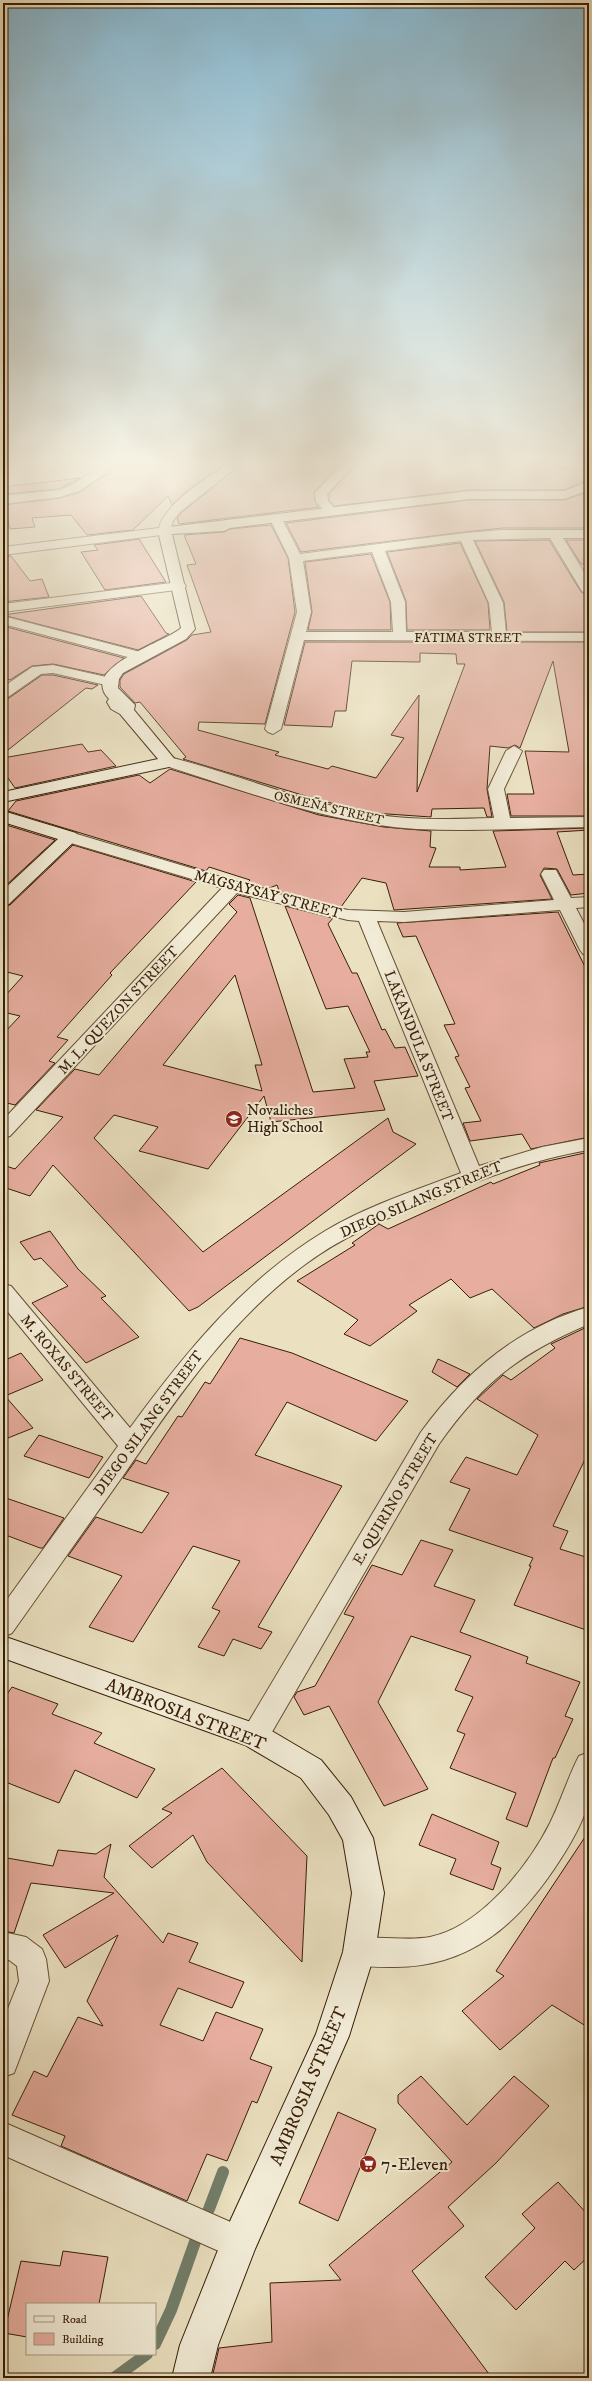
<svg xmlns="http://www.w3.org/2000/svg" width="592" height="2381" viewBox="0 0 592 2381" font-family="'IM FELL DW Pica',serif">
	<rect width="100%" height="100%" fill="#ebe1c1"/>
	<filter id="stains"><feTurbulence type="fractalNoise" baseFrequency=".005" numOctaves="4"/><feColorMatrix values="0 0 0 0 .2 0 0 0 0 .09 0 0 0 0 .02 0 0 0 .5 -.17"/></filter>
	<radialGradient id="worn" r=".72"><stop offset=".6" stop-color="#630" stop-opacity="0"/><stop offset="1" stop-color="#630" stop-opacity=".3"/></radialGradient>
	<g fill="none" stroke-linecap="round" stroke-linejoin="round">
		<!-- stream -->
		<path stroke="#727e6a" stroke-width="12" d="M209 2209 223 2172
			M155 2344 171 2310 196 2239
			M114 2378 147 2354"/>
	</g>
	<!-- building -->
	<path fill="#e7aea0" stroke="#381e06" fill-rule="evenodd" d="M126 462H176L197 465 202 462H228L188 490 172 505 168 496 133 530 87 535 71 515 32 518 35 527 10 529 3 505 60 498 80 492 105 475 111 474V472Z
		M244 462H342L314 492 315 502 319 507 179 524 177 518 181 513Z
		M358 462 553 463 554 468H589V480L564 490H469L334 506 329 500V494Z
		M80 478 59 489 3 494V487Z
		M589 492V528H502L465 532 301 552 286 523 469 500H564Z
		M271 525 288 558 295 612 265 724 199 722 198 730 279 752 275 755 328 769 332 766 376 778 404 738 391 735 419 695 417 792 465 664H457L456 654 420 653V662L352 661 346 711H335L332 727 284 725 305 642H589V816H511L507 794H534L525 751 569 752 553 661 520 748 515 745 508 748 490 746 487 789 492 817H487L484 808 432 809 431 817 373 813 322 801 183 759 186 757 140 702 135 703 120 687V680L124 674 187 640 192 635 211 632 187 565 196 564 184 535 224 532 230 529Z
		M139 539 166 582 105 590 81 552 98 550 94 545Z
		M549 540 581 592 589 596V632H507L504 602 475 541Z
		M566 540H589V564H581Z
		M460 543 488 603 490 630H407L406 601 387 552Z
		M371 554 390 602 391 630H308L312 612 305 562Z
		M3 556H11L30 581 42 579 49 597 3 602Z
		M141 596 166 633 169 634 138 650 3 615Z
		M3 626 124 658 104 675 53 664 32 666 10 680 3 678Z
		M42 675H53L98 685 92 689 86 688 3 754V699L9 698Z
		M82 744 88 752 101 750 116 766 15 788 3 771V758Z
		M170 769 319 815 384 827 431 831 430 847 436 848 429 867H460V870L506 867 493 831 589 828V830L557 832 573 875 589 874V893L571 895 557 869 544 868 540 875 552 899 394 910 386 883 362 878 341 907 280 893 277 885 267 889 247 883 250 880 209 867 206 871 8 811 16 801 139 775 150 783Z
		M3 824 55 840 3 888Z
		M73 845 196 882 110 973 112 975 57 1037 68 1040 49 1061 55 1063 15 1105 3 1102V1034L20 1016 3 1012V998L23 976 3 971V906L10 905Z
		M238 895 250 898 313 1092 355 1088 344 1059 368 1057 366 1052H370L348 1006 326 1009 285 906 333 918 328 924 352 973H357L382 1030 385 1029 395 1048 405 1047 418 1076 374 1081 385 1110 271 1122 264 1096 208 1169 139 1151 158 1127 114 1115 94 1138 203 1252 388 1118 393 1132 416 1144 198 1307 189 1311 53 1165 30 1196 3 1187V1165L15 1169 63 1117 36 1110 75 1069 99 1075 237 912 229 904ZM235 975 262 1065H255L262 1091 163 1065Z
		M558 912 589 975V1137L531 1149 522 1134 470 1141 463 1123 481 1121 465 1088 470 1087 455 1057 459 1056 444 1025 455 1024 416 936 403 937 397 923Z
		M589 1152V1306L563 1314 534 1328 492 1289 470 1298 451 1279 409 1305 417 1311 370 1346 344 1334 358 1320 297 1281 355 1245 352 1243 379 1224 388 1229 491 1182 493 1184 540 1165 539 1163Z
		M50 1231 78 1269 106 1296 101 1298 139 1337 86 1363 32 1303 68 1286 41 1258 34 1260 20 1242Z
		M589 1326V1451L553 1526 568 1531 560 1549 589 1558V1631L514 1605 531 1566H529L533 1558 449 1530 470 1489 450 1482 466 1457 517 1475 538 1435 477 1399 503 1375 511 1380 555 1348 551 1344Z
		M240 1338 292 1353 408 1401 376 1441 287 1402 263 1442 255 1455 342 1486 258 1627 272 1632 261 1649 233 1639 224 1656 198 1647 220 1611 212 1608 240 1561 193 1546 133 1642 89 1627 122 1576 68 1556 96 1517 142 1533 169 1493 123 1478 136 1460 146 1464 178 1416 182 1417 205 1382 210 1384Z
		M21 1353 43 1380 5 1396 33 1428 3 1440V1361Z
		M438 1359 470 1374 457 1387 432 1372Z
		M39 1435 103 1457 89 1478 24 1456Z
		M3 1497 64 1518 43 1548H40L3 1534Z
		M421 1540 453 1550 434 1586 475 1600 460 1632 528 1657 526 1663 580 1682 565 1716 573 1719 555 1758H553L527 1827 506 1819 516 1793 450 1768 465 1734 457 1731 473 1697 455 1690 471 1656 411 1636 378 1702 428 1789 384 1806 329 1706 304 1715 294 1697 297 1692 315 1686 354 1617 344 1614 372 1565 402 1575Z
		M12 1687 58 1704 52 1714 102 1733 94 1743 155 1769 137 1798 75 1770 59 1803 3 1781V1700Z
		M222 1768 307 1856 302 1962 207 1862 193 1835 152 1868 129 1846 172 1813 162 1809Z
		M432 1814 499 1842 491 1864 501 1868 493 1890 450 1874 456 1859 419 1845Z
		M589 1831V2028L552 2005 500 2050 462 2011 504 1976 496 1971Z
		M111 1844 104 1877 163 1943 168 1933 198 1943 189 1962 244 1982 232 2008 178 1988 160 2025 203 2041 216 2012 263 2029 250 2059 272 2067 257 2103 252 2101 227 2161 207 2154 187 2201 61 2146 65 2136 12 2115 34 2071 47 2077 78 2017 103 2026 87 2001 118 1935 65 1968 43 1935 114 1893 31 1883 14 1933 3 1931V1869L7 1858 53 1866 58 1850 96 1854Z
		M421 2076 467 2125 514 2076 549 2106 496 2163 448 2207 464 2226 412 2271 492 2378H212L219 2348 272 2342 270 2283 341 2280 329 2265 452 2162 398 2103V2095Z
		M338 2112 376 2129 338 2221 299 2203Z
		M558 2182 589 2216V2256L574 2270 565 2261 516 2310 485 2277 535 2228 522 2214Z
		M63 2251 108 2257 99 2304H27V2337L4 2333 21 2261 60 2266Z"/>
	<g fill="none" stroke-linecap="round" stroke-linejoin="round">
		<defs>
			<path id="street" d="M107 462H121L80 491 60 497 3 504V496L59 490 72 485Z
				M230 462H243L180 512 173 521 169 534 3 555V547L159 528C164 504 210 477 230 462Z
				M344 462H357L327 494 328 501 338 512 336 515H328L316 502 315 493Z
				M276 515 282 519 300 554 465 533 502 530H589V538H563L589 580V595L582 591 550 538 473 540 503 603 506 633H589V641L304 640 281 729 273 734 268 732 265 729 297 612 289 558 270 519ZM461 541 489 603 492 632H406L405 602 385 551ZM372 552 391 602 393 632H306L311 612 303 561Z
				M179 582 184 583 186 586 184 589 3 612V604Z
				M3 616 144 653 146 656 139 660 3 624Z
				M53 665 115 679 117 682 110 686 53 673 41 674 8 697 3 698V687L32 667Z
				M514 746 522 751 504 789 510 818 589 817V827C532 828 473 832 416 829 330 824 245 791 163 765L161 762 169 757C238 774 303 803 373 814 413 821 453 819 494 818L488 789 506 751Z
				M70 832 278 894 348 910 404 912 554 900 541 874 544 870H556L571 898 589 897V907L576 908 589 933V955L583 954 580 950 560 910 404 922 377 921 479 1166 542 1147 589 1138V1150C535 1159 486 1177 436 1198 391 1217 346 1234 307 1263 231 1318 178 1397 125 1473 87 1526 50 1580 12 1633L3 1637V1605L118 1446 3 1306V1284L11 1286 130 1428C185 1353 244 1280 325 1231 367 1206 416 1190 461 1173L359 921 348 920 237 893 10 1136 3 1138V1120L222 888 64 841 62 837 64 833Z
				M589 1307V1324C520 1353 482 1383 439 1444L265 1744 255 1748 245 1744 241 1736 245 1728 421 1432C464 1373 518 1327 589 1307Z
				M589 1752C589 1767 592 1786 589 1800 584 1821 571 1843 560 1860 519 1924 469 1969 390 1967 375 1967 362 1967 348 1962L344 1952 348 1942C373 1933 403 1942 430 1937 480 1927 528 1867 550 1823 561 1801 568 1777 579 1756Z
				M3 1932 26 1937 42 1949 46 1959 49 1981 14 2073 3 2077V2021L19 1981 17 1966 9 1960H3Z
				M3 2122 251 2231 256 2243 251 2255 239 2260 3 2155Z"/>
			<path id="secondary" d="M589 481V490L564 499H469L230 528 224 531 172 534 195 629 186 639 123 673 119 679 118 688 135 705 134 710 177 762 175 765 169 767 3 802V792L158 759 120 714 111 709 107 702 109 699C78 667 165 643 181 628L158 531 160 528 469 491H564Z
				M3 811 76 833 79 837 9 904 3 905V890L58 839 3 822Z
				M3 1636 265 1727 321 1760 351 1797 373 1838 384 1893 375 1952 349 2036 255 2249 218 2345 210 2378H172L180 2345 226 2230 316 2034 343 1952 352 1893 343 1840 329 1815 301 1778 245 1745 3 1658Z"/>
		</defs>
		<!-- street casing -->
		<use href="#street" stroke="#654f35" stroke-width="2"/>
		<!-- secondary casing -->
		<use href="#secondary" stroke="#381e06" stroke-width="2"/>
		<!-- street -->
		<use href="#street" fill="#f2ecd7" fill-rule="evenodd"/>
		<!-- secondary -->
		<use href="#secondary" fill="#f2ecd7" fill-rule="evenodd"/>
	</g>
	<!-- sky -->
	<linearGradient id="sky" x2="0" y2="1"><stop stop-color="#88b8d0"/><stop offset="0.58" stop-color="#f6f2e3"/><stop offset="1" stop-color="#f6f2e3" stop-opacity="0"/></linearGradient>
	<rect width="592" height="795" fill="url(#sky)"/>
	<!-- icons -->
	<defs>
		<symbol id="school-disc" viewBox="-11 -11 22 22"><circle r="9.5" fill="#8f2418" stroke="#f2ecd7"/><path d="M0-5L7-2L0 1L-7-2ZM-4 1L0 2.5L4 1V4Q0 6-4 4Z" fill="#fff"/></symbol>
		<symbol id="supermarket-disc" viewBox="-11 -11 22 22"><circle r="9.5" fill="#8f2418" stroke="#f2ecd7"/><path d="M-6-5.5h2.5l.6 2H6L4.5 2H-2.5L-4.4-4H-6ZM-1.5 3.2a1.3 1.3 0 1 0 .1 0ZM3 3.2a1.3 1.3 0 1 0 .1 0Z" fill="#fff"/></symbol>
	</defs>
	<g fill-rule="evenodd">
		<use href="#school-disc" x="224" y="1109" width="20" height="20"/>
		<use href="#supermarket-disc" x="358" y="2154" width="20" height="20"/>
	</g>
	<g text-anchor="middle" stroke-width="4" stroke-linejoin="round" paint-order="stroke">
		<!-- far-street labels -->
		<g font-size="13" fill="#381e06" stroke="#f2ecd7">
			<text x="468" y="642">FATIMA STREET</text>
			<text transform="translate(329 807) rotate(13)" y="5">OSMEÑA STREET</text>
		</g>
		<!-- street labels -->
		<g font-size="15" fill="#381e06" stroke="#f2ecd7">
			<text transform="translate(268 894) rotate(15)" y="5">MAGSAYSAY STREET</text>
			<text transform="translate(118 1010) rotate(-47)" y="5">M. L. QUEZON STREET</text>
			<text transform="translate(419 1046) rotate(68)" y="5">LAKANDULA STREET</text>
			<text transform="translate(421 1199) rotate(-23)" y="5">DIEGO SILANG STREET</text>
			<text transform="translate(67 1368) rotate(50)" y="5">M. ROXAS STREET</text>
			<text transform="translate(148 1423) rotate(-54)" y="5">DIEGO SILANG STREET</text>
			<text transform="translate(395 1499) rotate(-59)" y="5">E. QUIRINO STREET</text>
		</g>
		<!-- poi labels -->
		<g font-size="15" fill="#381e06" stroke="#f2ecd7" text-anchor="start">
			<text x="247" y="1115">Novaliches<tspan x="247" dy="17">High School</tspan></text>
		</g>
		<!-- near-street labels -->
		<g font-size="18" fill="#381e06" stroke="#f2ecd7">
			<text transform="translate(186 1714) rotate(21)" y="6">AMBROSIA STREET</text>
			<text transform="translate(308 2086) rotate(-67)" y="6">AMBROSIA STREET</text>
		</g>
		<!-- near-poi labels -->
		<g font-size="18" fill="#381e06" stroke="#f2ecd7" text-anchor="start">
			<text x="381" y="2170">7-Eleven</text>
		</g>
	</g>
	<!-- margin -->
	<rect width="592" height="2381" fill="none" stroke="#ebe1c1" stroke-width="16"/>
	<rect x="4" y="4" width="584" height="2373" fill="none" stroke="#381e06" stroke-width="2"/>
	<rect x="8" y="8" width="576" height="2365" fill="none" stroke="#381e06"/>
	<!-- legend -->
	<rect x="26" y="2303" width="130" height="52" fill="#f2ecd7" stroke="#a89a83"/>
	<rect x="34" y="2316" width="20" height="6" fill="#f2ecd7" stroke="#a89a83"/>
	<text x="62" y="2323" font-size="12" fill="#381e06">Road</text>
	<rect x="34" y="2333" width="20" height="12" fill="#e7aea0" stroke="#a89a83"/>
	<text x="62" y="2343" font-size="12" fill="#381e06">Building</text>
	<rect width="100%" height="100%" filter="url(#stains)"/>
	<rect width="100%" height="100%" fill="url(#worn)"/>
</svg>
